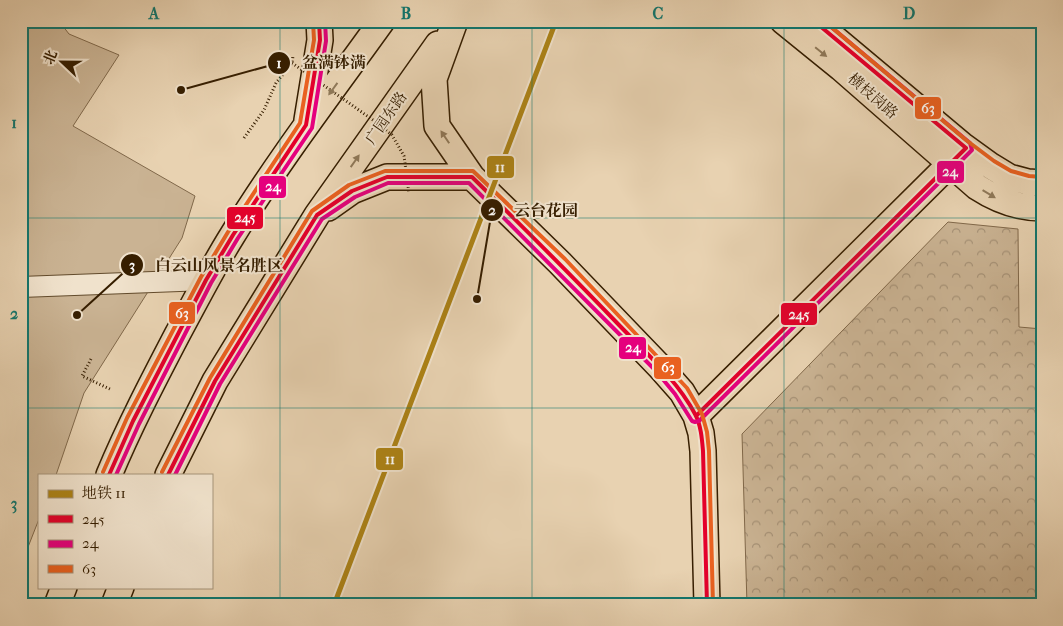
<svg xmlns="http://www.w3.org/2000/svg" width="1063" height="626" viewBox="0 0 1063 626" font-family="'IM FELL French Canon','Noto Serif SC',serif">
	<defs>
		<pattern id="forest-crowns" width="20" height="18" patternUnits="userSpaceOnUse" patternTransform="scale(1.25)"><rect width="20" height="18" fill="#cab393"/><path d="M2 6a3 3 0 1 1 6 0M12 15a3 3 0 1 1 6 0" fill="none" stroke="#a59176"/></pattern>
	</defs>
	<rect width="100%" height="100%" fill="#e8d2b1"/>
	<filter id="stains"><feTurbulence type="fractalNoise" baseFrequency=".004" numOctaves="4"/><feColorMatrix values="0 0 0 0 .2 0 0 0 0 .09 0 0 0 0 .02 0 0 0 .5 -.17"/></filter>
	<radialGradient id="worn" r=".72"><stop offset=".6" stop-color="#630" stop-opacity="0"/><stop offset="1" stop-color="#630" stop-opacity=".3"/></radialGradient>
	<!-- forest -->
	<path fill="url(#forest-crowns)" stroke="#80684a" d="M948 222 1018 229 1019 327 1042 329V605H747L742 434Z"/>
	<!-- park -->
	<path fill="#cab393" stroke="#80684a" d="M21 21H59L69 34 119 55 73 126 195 196 182 238 84 393 56 475H39V519L21 565Z"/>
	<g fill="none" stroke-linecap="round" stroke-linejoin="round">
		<defs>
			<path id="minor" d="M21 287 206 280"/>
			<path id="major" d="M455 21 434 79 437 126 472 177 560 263 659 366 682 392 696 416 701 433 703 451 707 605
				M783 21 841 68 977 187C997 200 1018 208 1042 208
				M814 21 962 145 991 166 1009 177 1028 182 1042 183
				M307 120 320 40 319 21
				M328 208 352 191 387 177H472
				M696 416 966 148
				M109 475C129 427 153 381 177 335 195 302 212 268 232 236 278 161 331 92 382 21
				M168 475 215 381 317 215 438 44
				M57 605 64 587
				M114 605 121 587"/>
		</defs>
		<!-- minor casing -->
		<use href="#minor" stroke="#624b2c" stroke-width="22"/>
		<!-- major casing -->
		<use href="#major" stroke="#361e00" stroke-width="28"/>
		<!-- path -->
		<path stroke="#361e00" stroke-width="3" stroke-dasharray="1 2.5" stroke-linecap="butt" d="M244 138 264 110 276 83 292 63 293 56
			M91 359 82 376 112 390"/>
		<!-- minor -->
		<use href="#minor" stroke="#f0e2cc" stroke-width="20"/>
		<!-- major -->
		<use href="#major" stroke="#e8d2b1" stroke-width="25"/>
		<!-- path-bridge -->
		<path stroke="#361e00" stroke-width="3" stroke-dasharray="1 2.5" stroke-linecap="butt" d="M292 63 373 120 392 135 404 156 409 193"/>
		<defs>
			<path id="bus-1" d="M696 416 966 148 814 21
				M109 475 133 421 206 280 233 235 306 125 320 40 319 21
				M168 475 215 381 317 215 352 191 387 177H472C522 226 571 275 619 325 646 353 677 380 695 414 701 425 702 439 703 451L707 605"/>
			<path id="bus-2" d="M116 475 139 424 211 283 238 238 312 128 326 41 325 21
				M175 475 220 384 322 219 355 197 388 183H469L656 371 675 394 692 421 695 422 699 421 972 150 970 143 824 21"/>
			<path id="bus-3" d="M824 21 966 140 994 161 1011 171 1029 176 1042 177
				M103 472 127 418 201 277 228 232 300 123 314 40 313 21
				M162 472 210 378 312 211 349 185 385 171H473L565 259 687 388 702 414 707 432 709 451 713 605"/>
		</defs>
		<!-- bus-1 casing -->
		<use href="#bus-1" stroke="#f0e2cc" stroke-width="8"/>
		<!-- bus-2 casing -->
		<use href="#bus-2" stroke="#f0e2cc" stroke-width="8"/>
		<!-- bus-3 casing -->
		<use href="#bus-3" stroke="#f0e2cc" stroke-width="8"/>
		<!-- bus-1 -->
		<use href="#bus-1" stroke="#e4002b" stroke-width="4"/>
		<!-- bus-2 -->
		<use href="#bus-2" stroke="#e5007d" stroke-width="4"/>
		<!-- bus-3 -->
		<use href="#bus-3" stroke="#e96120" stroke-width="4"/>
		<defs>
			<path id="metro-1" d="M334 605 556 21"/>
		</defs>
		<!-- metro-1 casing -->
		<use href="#metro-1" stroke="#f0e2cc" stroke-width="9"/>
		<!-- metro-1 -->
		<use href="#metro-1" stroke="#ac8216" stroke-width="5"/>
	</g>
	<!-- one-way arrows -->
	<defs><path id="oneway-solid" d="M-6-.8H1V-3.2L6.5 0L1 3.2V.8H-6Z" transform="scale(1.25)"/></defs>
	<g fill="#8f7858">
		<use href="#oneway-solid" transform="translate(821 52) rotate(39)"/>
		<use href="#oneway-solid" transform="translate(333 89) rotate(126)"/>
		<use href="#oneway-solid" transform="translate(445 137) rotate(-124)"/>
		<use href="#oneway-solid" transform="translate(355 161) rotate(-55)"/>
		<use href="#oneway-solid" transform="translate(989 194) rotate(31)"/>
	</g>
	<!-- grid -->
	<path fill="none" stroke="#0f766e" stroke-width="1" stroke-opacity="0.55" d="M280 21V605M532 21V605M784 21V605M21 218H1042M21 408H1042"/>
	<g text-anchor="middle" stroke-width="4" stroke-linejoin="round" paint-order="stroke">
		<!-- street labels -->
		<g font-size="15" fill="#361e00" stroke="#f0e2cc">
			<text transform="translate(873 96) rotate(41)" y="5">横枝岗路</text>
			<text transform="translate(386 118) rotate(-55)" y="5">广园东路</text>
		</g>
	</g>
	<!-- callouts -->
	<path fill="none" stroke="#361e00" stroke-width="2" d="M181 90L279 63M477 299L492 210M77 315L132 265"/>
	<g fill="#361e00" stroke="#f0e2cc" stroke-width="2">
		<circle cx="181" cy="90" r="5"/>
		<circle cx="477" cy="299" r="5"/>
		<circle cx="77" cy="315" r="5"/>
		<circle cx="279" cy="63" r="12"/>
		<circle cx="492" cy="210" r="12"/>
		<circle cx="132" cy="265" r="12"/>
	</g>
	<g font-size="15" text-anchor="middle" font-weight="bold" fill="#fff">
		<text x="279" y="68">1</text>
		<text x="492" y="215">2</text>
		<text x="132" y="270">3</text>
	</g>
	<g font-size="16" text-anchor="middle" font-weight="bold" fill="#361e00" stroke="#f0e2cc" stroke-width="4" stroke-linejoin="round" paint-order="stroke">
		<text x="334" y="68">盆满钵满</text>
		<text x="546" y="216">云台花园</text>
		<text x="219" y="271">白云山风景名胜区</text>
	</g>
	<g stroke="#f0e2cc" stroke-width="2">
		<rect x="914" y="96" width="28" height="24" rx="5" fill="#e96120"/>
		<rect x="486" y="155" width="29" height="24" rx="5" fill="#ac8216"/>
		<rect x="936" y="160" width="29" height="24" rx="5" fill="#e5007d"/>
		<rect x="258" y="175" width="29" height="24" rx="5" fill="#e5007d"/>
		<rect x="226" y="206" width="38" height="24" rx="5" fill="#e4002b"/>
		<rect x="168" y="301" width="28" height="24" rx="5" fill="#e96120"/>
		<rect x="780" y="302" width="38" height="24" rx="5" fill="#e4002b"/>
		<rect x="618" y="336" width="29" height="24" rx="5" fill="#e5007d"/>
		<rect x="653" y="356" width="29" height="24" rx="5" fill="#e96120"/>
		<rect x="375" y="447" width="29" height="24" rx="5" fill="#ac8216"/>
	</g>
	<g font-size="14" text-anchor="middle" font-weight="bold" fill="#fff">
		<text x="928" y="113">63</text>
		<text x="500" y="172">11</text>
		<text x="950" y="176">24</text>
		<text x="273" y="191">24</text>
		<text x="245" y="222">245</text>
		<text x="182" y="318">63</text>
		<text x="799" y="319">245</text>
		<text x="633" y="352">24</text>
		<text x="668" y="372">63</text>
		<text x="390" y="464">11</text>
	</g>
	<!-- margin -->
	<rect width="1063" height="626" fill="none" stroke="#e8d2b1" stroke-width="55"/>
	<!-- legend -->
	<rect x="38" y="474" width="175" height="115" fill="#f0e2cc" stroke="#a6947a"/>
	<rect x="48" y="490" width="25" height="8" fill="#ac8216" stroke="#a6947a"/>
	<text x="82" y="498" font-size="15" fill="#361e00">地铁 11</text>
	<rect x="48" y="515" width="25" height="8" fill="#e4002b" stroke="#a6947a"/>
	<text x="82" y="524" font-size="15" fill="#361e00">245</text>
	<rect x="48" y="540" width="25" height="8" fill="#e5007d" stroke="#a6947a"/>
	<text x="82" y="548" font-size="15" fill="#361e00">24</text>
	<rect x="48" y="565" width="25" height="8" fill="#e96120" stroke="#a6947a"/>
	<text x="82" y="574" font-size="15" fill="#361e00">63</text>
	<!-- north arrow -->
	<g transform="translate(62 62) rotate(292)" stroke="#f0e2cc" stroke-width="4" paint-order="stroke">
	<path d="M0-4L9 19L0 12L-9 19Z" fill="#361e00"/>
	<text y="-8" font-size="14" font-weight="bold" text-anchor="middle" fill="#361e00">北</text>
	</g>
	<rect x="28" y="28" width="1008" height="570" fill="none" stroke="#0f766e" stroke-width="2"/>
	<g font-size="16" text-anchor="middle" font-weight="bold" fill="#0f766e">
		<text x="154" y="19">A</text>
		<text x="406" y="19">B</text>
		<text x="658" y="19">C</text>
		<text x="909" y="19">D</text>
		<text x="14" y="128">1</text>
		<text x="14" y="319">2</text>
		<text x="14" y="509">3</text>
	</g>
	<rect width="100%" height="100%" filter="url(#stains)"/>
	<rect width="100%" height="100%" fill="url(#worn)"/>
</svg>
